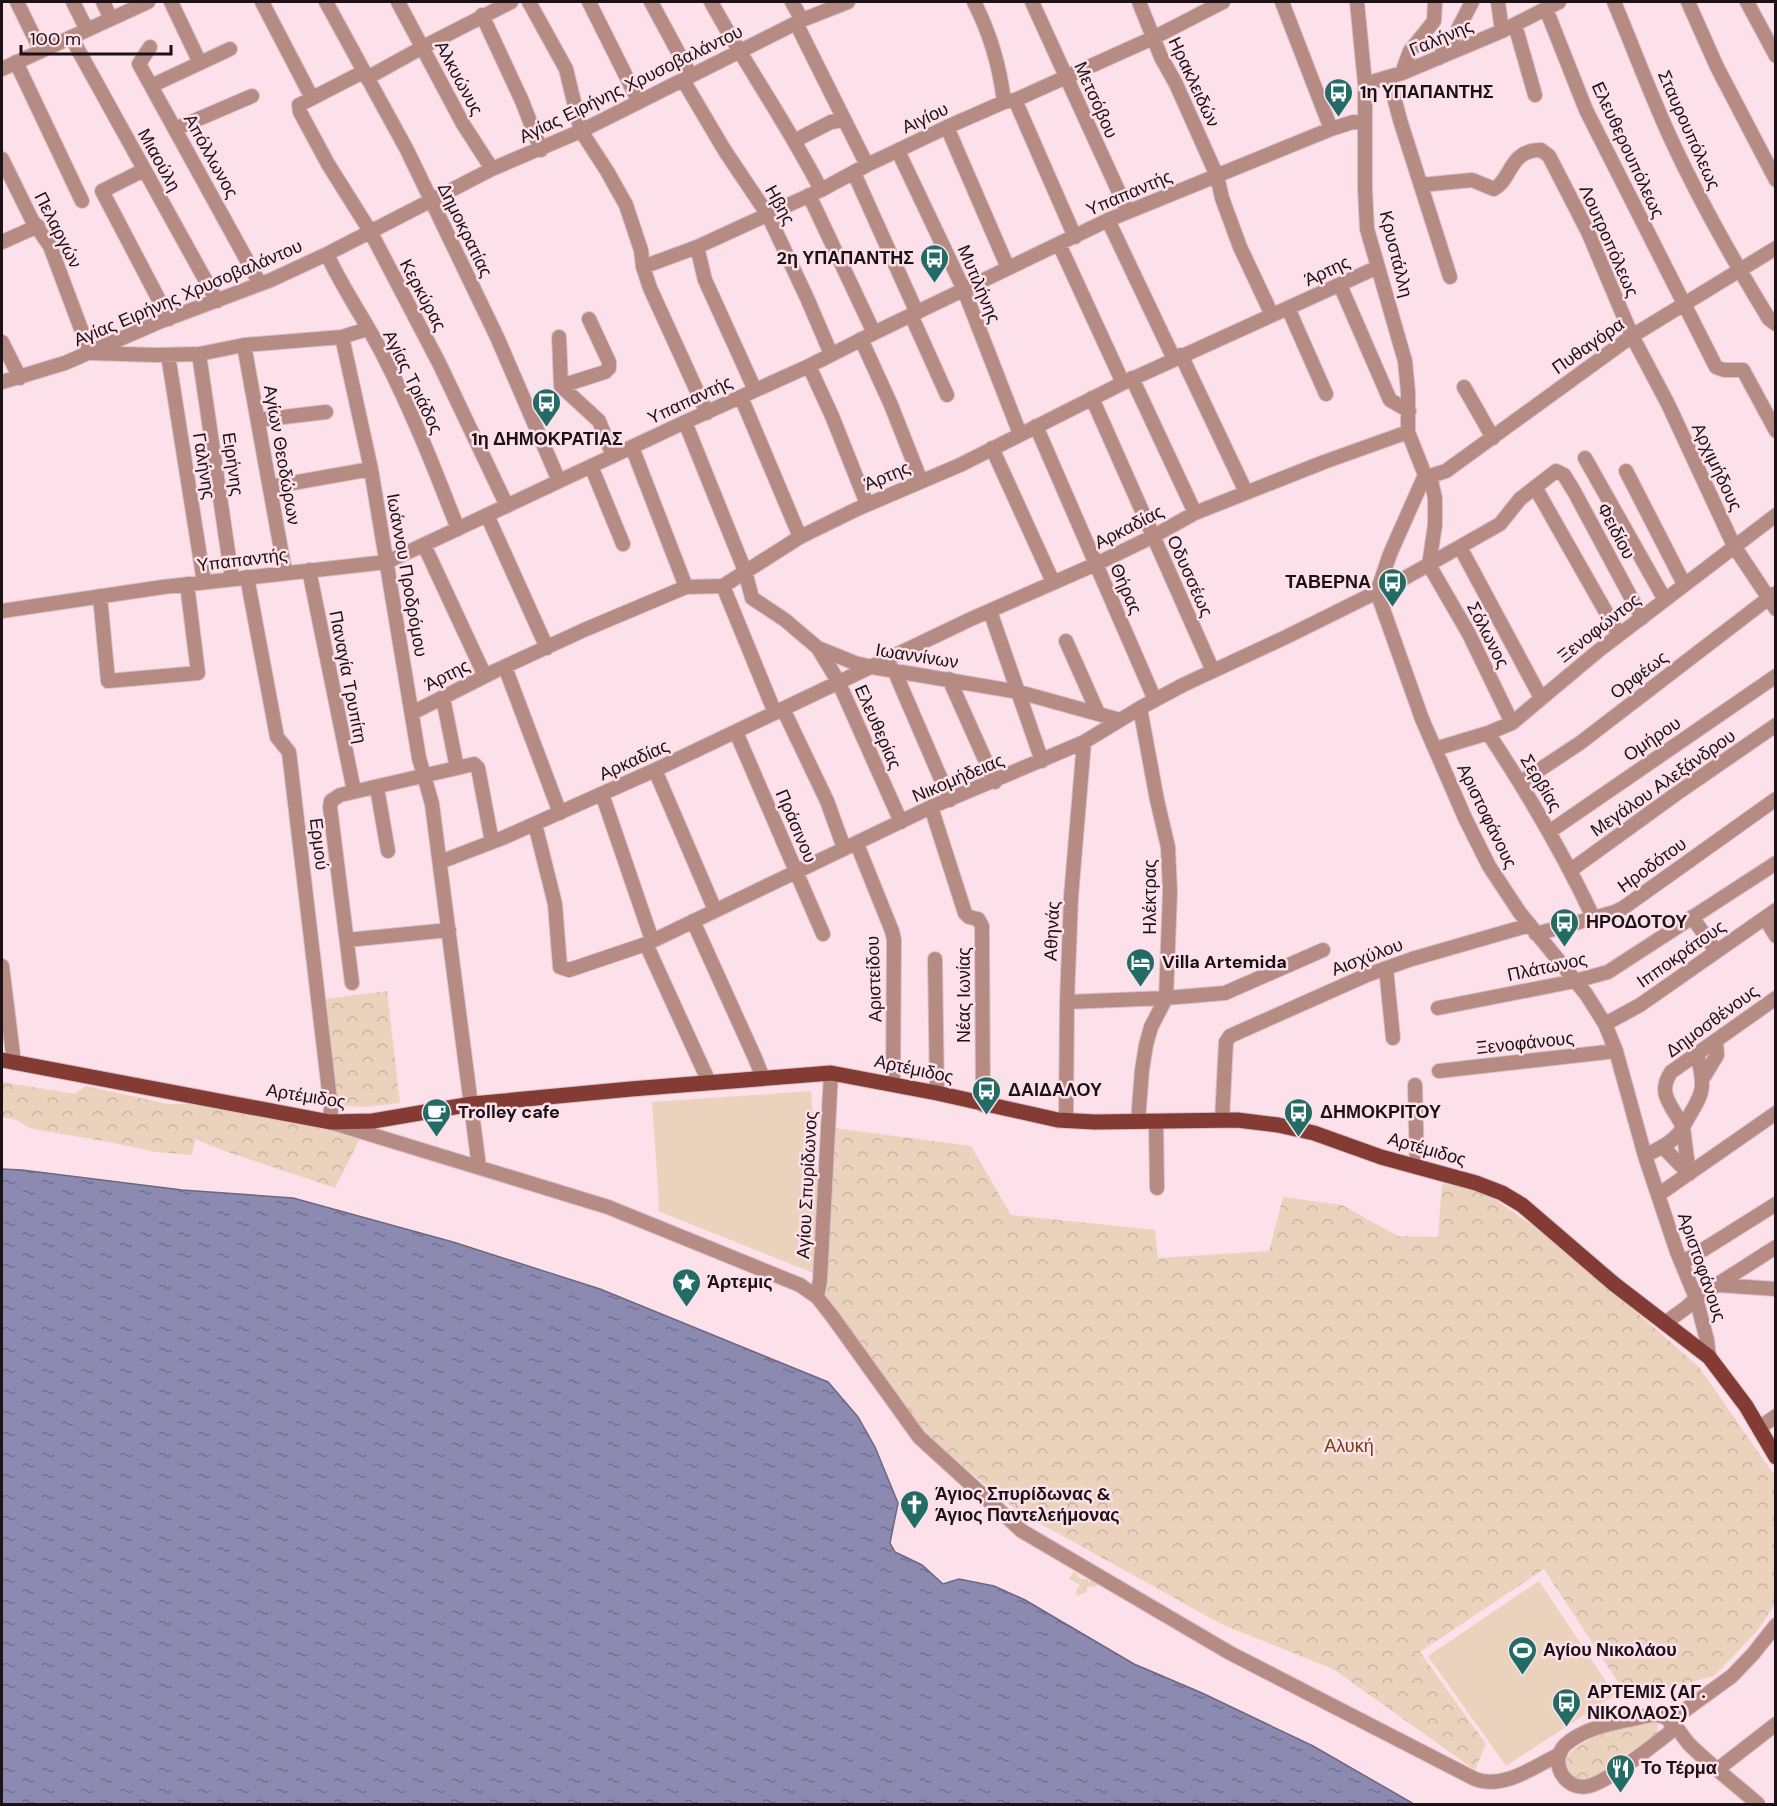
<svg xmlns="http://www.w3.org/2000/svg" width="1777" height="1806" viewBox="0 0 1777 1806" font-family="'DM Sans',sans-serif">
	<defs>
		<pattern id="park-crowns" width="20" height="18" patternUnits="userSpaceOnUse" patternTransform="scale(1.5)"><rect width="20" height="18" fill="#ebd2bd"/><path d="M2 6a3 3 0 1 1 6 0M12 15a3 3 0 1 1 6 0" fill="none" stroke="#c9b3a2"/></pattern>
		<pattern id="water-ripples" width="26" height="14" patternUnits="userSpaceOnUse" patternTransform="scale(1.5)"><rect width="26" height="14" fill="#8d8ab2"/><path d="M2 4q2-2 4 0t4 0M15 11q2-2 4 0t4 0" fill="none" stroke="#726f90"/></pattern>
	</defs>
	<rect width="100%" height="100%" fill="#fce1ea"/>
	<!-- grass -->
	<path fill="#ebd2bd" d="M811 1091 818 1191 816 1274 658 1211 659 1203 652 1102Z
		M1074 1572 1081 1579H1088V1582H1090L1092 1579 1098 1583 1097 1586 1087 1587V1592L1077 1596 1076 1590 1080 1585 1069 1579Z
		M1539 1581 1615 1695 1506 1766 1428 1656Z"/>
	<!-- park -->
	<path fill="url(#park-crowns)" d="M387 991 400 1103 366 1107 334 1105 324 999Z
		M2 1082 75 1094 86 1086 168 1104H197L294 1119 361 1137 335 1188 222 1150 195 1139 192 1155 156 1152 109 1142 32 1129 14 1119 2 1117Z
		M834 1128 971 1146 1011 1215 1155 1230 1158 1258 1269 1251 1283 1197 1342 1205 1398 1236 1438 1237 1442 1184 1482 1190 1561 1246 1699 1367 1775 1476V1604L1758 1630 1714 1676 1629 1699 1544 1569 1420 1652 1486 1744 1475 1770 1333 1669 1221 1624 1016 1510 934 1442 924 1430 830 1306 825 1295Z
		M1648 1720 1658 1723 1657 1733 1592 1779C1584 1780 1576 1780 1571 1773 1547 1743 1632 1725 1648 1720Z"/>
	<!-- water -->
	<path fill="url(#water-ripples)" stroke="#6b6683" stroke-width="1.5" d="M2 1169 22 1170 182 1190 293 1198 453 1242 600 1289 828 1382 858 1417 875 1447 898 1503 890 1543 895 1552 922 1565 943 1584 959 1579 994 1586 1025 1600 1134 1664 1202 1693 1313 1746 1414 1804H2Z"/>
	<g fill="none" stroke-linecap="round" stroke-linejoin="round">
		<defs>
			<path id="minor" d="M17 2 41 51
				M73 2 87 30
				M103 2 111 19
				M171 2 200 63
				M262 2 312 98
				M326 2 407 150 497 337 559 481
				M398 2 463 124 492 169
				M529 2 566 69 581 131 607 171 626 205 641 250 643 267 650 288 707 413
				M589 2 639 102
				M651 2 691 76
				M711 2C746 66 788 125 821 190
				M792 2 802 20
				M974 2C990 33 1000 68 1004 102
				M1032 2 1128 212
				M1139 2 1161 57 1176 84 1217 176 1222 198 1240 247 1272 315
				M1282 2 1331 129
				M1357 2 1365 84V189L1367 229 1405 361 1408 392V432L1425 475
				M1498 2 1502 31
				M1614 2C1633 47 1650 93 1670 137 1699 200 1733 260 1769 319L1776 324
				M1688 2 1717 67 1776 180
				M1747 2 1776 56
				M1546 9 1586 110 1716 367 1724 370H1743L1776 431
				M482 15 522 101 541 150
				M796 23 867 165
				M1515 25 1535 95
				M71 37 217 301
				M150 47 139 64 260 284
				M1439 58 1456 33 1472 2
				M16 62 82 201
				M2 69 148 2
				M363 72 299 105 300 112 328 164 370 231 439 363 507 506
				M1402 73 1410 51 1434 21 1435 2
				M367 78 423 47 511 2
				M1389 78 1400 120 1450 277
				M683 80 725 151 768 215 807 298 831 354
				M1365 84 1402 73 1502 31 1559 2
				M151 86 230 49
				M1015 100 1075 237
				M947 127 1008 268
				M175 129 252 96
				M794 141 831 122 844 120
				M898 151 964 290 1020 434
				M2 159 32 220 50 246 90 353 156 355 199 354 244 345 342 337 367 329
				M144 170 102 191 169 319
				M854 173 917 313
				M1421 185 1472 180 1494 189C1512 179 1509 150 1541 150L1549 156 1588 232 1632 336 1668 404 1734 546 1776 609
				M809 195 874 333
				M1108 220 1174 359
				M2 242 38 226
				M1059 244 1123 383
				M697 247 705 280 755 390
				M327 254C343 290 366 321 383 355 412 411 435 470 458 529
				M643 267 697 247 821 190 867 165 947 127 1004 102 1015 100 1153 38 1223 2
				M1340 285 1390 400 1409 411
				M1288 308 1326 394
				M911 315 947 395
				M342 337 371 469 419 758 432 804 479 1167
				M559 337 561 386 599 421 613 456
				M861 339 891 405 921 481
				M2 342 20 378
				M244 345 285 572
				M199 354 232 579
				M168 355 204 582
				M1181 355 1246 492
				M809 366 832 416 867 504
				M1132 378 1195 513
				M2 382 65 363 159 322 271 280 327 254 492 169 581 131 802 20 848 2
				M561 386 605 372 609 368V362L589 319
				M1464 387 1493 438
				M741 397 800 537
				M1092 398 1213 671
				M258 420 326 412
				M685 422 745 571 752 598 785 620 818 648 855 663 872 667 1019 692 1120 720
				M1036 426 1155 700
				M632 447 686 587
				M992 448 1053 582
				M1585 458 1665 600
				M591 466 623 544
				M1626 471 1684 584
				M1425 475 1390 554 1377 592 1422 719 1465 818 1489 866 1520 913 1586 994 1605 1024 1616 1051 1645 1156 1677 1252 1696 1298 1707 1340 1709 1357
				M1425 475 1430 476 1446 471 1632 336 1776 248
				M1430 476 1435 498V525L1429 565 1469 634 1512 723
				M270 487 371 469
				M1535 487 1619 635
				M487 515 547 648
				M424 545 485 676
				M1460 547 1541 698
				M309 570 354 791
				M247 577 277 737 289 752 331 1108 330 1122 608 1207 800 1285 817 1297 832 1316 919 1437 1022 1531 1230 1653 1475 1779C1504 1790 1535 1766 1560 1754
				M723 586 775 713
				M100 596 108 681 198 673 187 584
				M2 611 163 587 387 562 685 422 809 366 874 333 1108 220 1331 129 1353 122 1364 123
				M990 611 1042 761
				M1066 641 1098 713
				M818 648 838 681 901 822
				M505 667 560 813
				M894 670 950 800
				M949 679 995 782
				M443 698 457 768 474 764 478 768 492 842
				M783 709 827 801 844 848
				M412 713 495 671 584 630 686 587 723 586 800 537 857 509 960 465 1123 383 1378 267
				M736 732 823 934
				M1488 733C1527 792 1563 853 1593 917
				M1435 749 1488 733 1512 723 1598 651 1776 515
				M655 770 715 910
				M1521 782 1580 743 1774 594
				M377 788 388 851
				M602 794 652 940
				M931 807 965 913 969 917 978 919 982 926 983 1105
				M535 824 555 904 560 967 569 970 646 944 931 807 1084 742 1140 708 1183 685 1286 637 1403 579 1500 524 1520 499 1556 471 1564 475 1575 493 1642 618
				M1549 832 1776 676
				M857 844 892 931 894 940 893 1084
				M440 862 505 837 655 770 971 619 1096 564 1152 537 1195 513 1324 462 1408 432
				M1571 870 1676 794 1776 725
				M1692 917 1716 951
				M1765 918 1776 936
				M693 921 755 1058 763 1078
				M1536 934 1615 912 1623 908 1776 799
				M347 940 449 930
				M646 944 709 1082
				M935 959 937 1093
				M2 966 14 1063
				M1386 968 1393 1038
				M352 983 330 807 331 801 340 795 457 768
				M1067 1002 1166 998 1225 993 1323 950
				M1438 1008 1575 981 1608 972 1776 863
				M1605 1024 1640 1005 1776 910
				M1439 1071 1616 1051
				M1703 1078 1717 1055 1716 1041
				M1415 1085 1417 1167
				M1222 1120 1226 1042 1230 1036 1367 975 1412 959 1530 925
				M1066 1121 1067 1002 1071 897 1084 742
				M1138 1121 1142 1070 1146 1045 1151 1027 1166 998 1170 892 1168 847 1157 800 1140 708
				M1156 1121 1157 1188
				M1663 1147 1689 1174
				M1645 1156C1659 1148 1675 1142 1683 1127 1673 1106 1656 1095 1671 1072L1776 998
				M1689 1174 1683 1127C1702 1092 1707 1095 1697 1053
				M1658 1195 1776 1113
				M1682 1263 1776 1204
				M1718 1285 1776 1289
				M817 1297 820 1280 831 1073
				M1665 1323 1687 1307 1696 1298 1776 1247
				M1759 1428 1776 1416
				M1670 1721 1672 1728 1669 1733C1651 1747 1609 1781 1589 1786 1566 1792 1548 1763 1565 1745 1583 1729 1606 1725 1628 1720 1640 1718 1653 1712 1664 1717 1675 1722 1681 1735 1689 1744 1710 1765 1735 1784 1758 1804
				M1670 1721 1732 1676 1753 1654 1776 1625
				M1718 1769 1776 1724"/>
			<path id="major" d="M2 1060 330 1122 373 1121 472 1104 631 1089 831 1073 937 1093 1058 1120 1095 1122 1237 1120 1278 1125 1314 1133 1381 1157 1476 1183 1502 1193 1522 1205 1614 1284 1709 1357 1746 1406 1776 1457"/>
		</defs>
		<!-- minor casing -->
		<use href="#minor" stroke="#d8c0c8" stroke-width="16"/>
		<!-- major casing -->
		<use href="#major" stroke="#d8c0c8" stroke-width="17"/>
		<!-- minor -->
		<use href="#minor" stroke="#b68b84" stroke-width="14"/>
		<!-- major -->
		<use href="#major" stroke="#833b33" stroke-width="15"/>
	</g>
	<!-- icons -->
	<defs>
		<symbol id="bus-pin" viewBox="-11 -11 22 30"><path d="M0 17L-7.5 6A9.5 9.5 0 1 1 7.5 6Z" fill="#236c66" stroke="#fce1ea"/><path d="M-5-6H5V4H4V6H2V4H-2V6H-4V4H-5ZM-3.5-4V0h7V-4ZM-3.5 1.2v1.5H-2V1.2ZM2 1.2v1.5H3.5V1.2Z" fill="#fff"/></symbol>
		<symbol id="hotel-pin" viewBox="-11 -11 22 30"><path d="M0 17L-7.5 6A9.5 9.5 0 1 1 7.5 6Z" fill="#236c66" stroke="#fce1ea"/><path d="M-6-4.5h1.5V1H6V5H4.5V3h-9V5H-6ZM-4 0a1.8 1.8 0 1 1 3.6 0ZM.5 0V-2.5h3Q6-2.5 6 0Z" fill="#fff"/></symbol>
		<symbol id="cafe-pin" viewBox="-11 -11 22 30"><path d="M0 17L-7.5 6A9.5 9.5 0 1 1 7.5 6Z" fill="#236c66" stroke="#fce1ea"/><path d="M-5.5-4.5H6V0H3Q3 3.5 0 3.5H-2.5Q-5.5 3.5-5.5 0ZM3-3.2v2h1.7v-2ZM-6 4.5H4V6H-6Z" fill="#fff"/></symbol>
		<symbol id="sight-pin" viewBox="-11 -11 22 30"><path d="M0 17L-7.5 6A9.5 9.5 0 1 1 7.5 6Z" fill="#236c66" stroke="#fce1ea"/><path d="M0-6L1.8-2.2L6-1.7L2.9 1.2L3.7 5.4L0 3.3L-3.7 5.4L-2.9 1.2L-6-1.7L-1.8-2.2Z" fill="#fff"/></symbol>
		<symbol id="church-pin" viewBox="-11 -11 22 30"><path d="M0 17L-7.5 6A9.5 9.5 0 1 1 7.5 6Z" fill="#236c66" stroke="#fce1ea"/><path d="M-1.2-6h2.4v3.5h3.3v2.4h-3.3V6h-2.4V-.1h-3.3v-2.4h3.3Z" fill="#fff"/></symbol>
		<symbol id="stadium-pin" viewBox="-11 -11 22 30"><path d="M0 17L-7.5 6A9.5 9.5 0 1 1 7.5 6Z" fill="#236c66" stroke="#fce1ea"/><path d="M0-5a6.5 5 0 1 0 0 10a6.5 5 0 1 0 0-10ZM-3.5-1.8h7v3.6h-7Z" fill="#fff"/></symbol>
		<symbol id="restaurant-pin" viewBox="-11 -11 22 30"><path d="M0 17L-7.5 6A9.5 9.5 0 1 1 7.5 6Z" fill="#236c66" stroke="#fce1ea"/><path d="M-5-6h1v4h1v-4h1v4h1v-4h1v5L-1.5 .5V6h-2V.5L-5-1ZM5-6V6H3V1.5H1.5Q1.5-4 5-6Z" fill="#fff"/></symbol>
	</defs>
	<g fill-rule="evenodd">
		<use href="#bus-pin" x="1322" y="76" width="33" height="45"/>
		<use href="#bus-pin" x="918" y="242" width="33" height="45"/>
		<use href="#bus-pin" x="530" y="386" width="33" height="45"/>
		<use href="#bus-pin" x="1376" y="566" width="33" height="45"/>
		<use href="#bus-pin" x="1548" y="906" width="33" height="45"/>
		<use href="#hotel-pin" x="1124" y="946" width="33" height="45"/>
		<use href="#bus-pin" x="970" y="1074" width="33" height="45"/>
		<use href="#cafe-pin" x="420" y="1096" width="33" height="45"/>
		<use href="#bus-pin" x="1282" y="1096" width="33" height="45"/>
		<use href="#sight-pin" x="670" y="1266" width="33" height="45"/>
		<use href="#church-pin" x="898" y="1488" width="33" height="45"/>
		<use href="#stadium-pin" x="1506" y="1634" width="33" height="45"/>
		<use href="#bus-pin" x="1550" y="1686" width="33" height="45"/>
		<use href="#restaurant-pin" x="1604" y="1752" width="33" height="45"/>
	</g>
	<g text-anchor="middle" stroke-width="5" stroke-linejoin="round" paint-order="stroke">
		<!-- street labels -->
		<g font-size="18" fill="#1c1115" stroke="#fce1ea">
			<text transform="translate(1441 38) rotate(-23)" y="6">Γαλήνης</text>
			<text transform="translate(459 78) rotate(62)" y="6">Αλκυώνυς</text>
			<text transform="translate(1194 82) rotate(65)" y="6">Ηρακλειδών</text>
			<text transform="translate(631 84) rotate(-26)" y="6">Αγίας Ειρήνης Χρυσοβαλάντου</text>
			<text transform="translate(1096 100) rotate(66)" y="6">Μετσόβου</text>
			<text transform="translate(925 118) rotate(-25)" y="6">Αιγίου</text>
			<text transform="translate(1689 130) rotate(66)" y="6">Σταυρουπόλεως</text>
			<text transform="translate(1628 150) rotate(65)" y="6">Ελευθερουπόλεως</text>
			<text transform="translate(211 156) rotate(61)" y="6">Απόλλωνος</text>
			<text transform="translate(159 160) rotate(61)" y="6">Μιαούλη</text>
			<text transform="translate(1129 193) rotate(-23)" y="6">Υπαπαντής</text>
			<text transform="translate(780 205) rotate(61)" y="6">Ηβης</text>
			<text transform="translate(58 230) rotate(63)" y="6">Πελαργών</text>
			<text transform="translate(465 230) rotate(64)" y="6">Δημοκρατίας</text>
			<text transform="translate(1609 241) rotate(66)" y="6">Λουτροπόλεως</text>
			<text transform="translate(1396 254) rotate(76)" y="6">Κρυστάλλη</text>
			<text transform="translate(1327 271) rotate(-25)" y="6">Άρτης</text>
			<text transform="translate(979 284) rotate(67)" y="6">Μυτιλήνης</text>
			<text transform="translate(188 293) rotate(-23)" y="6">Αγίας Ειρήνης Χρυσοβαλάντου</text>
			<text transform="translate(423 295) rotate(62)" y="6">Κερκύρας</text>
			<text transform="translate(1588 346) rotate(-35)" y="6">Πυθαγόρα</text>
			<text transform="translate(413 382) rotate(64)" y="6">Αγίας Τριάδος</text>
			<text transform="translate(690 400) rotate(-25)" y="6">Υπαπαντής</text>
			<text transform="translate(282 455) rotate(80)" y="6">Αγίων Θεοδώρων</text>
			<text transform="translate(233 464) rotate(82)" y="6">Ειρήνης</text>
			<text transform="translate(204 466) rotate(81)" y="6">Γαλήνης</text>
			<text transform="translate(1717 467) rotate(65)" y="6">Αρχιμήδους</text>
			<text transform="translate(887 476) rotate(-23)" y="6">Άρτης</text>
			<text transform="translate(1129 527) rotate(-27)" y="6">Αρκαδίας</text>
			<text transform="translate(1616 531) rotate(62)" y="6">Φειδίου</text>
			<text transform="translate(242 560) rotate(-7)" y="6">Υπαπαντής</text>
			<text transform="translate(407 575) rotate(80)" y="6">Ιωάννου Προδρόμου</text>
			<text transform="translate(1190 576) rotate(66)" y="6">Οδυσσέως</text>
			<text transform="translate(1126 589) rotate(66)" y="6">Θήρας</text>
			<text transform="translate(1599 628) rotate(-38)" y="6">Ξενοφώντος</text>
			<text transform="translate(1488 635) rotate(63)" y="6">Σόλωνος</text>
			<text transform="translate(917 656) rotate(9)" y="6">Ιωαννίνων</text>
			<text transform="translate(447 675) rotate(-27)" y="6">Άρτης</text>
			<text transform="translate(1639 675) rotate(-37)" y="6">Ορφέως</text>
			<text transform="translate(348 677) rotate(79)" y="6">Παναγία Τρυπίτη</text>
			<text transform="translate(878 727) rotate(66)" y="6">Ελευθερίας</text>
			<text transform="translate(1652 739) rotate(-34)" y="6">Ομήρου</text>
			<text transform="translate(634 760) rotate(-24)" y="6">Αρκαδίας</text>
			<text transform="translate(958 778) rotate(-23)" y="6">Νικομήδειας</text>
			<text transform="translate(1541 783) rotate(59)" y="6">Σερβίας</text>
			<text transform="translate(1663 783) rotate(-35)" y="6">Μεγάλου Αλεξάνδρου</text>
			<text transform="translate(1487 816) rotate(64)" y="6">Αριστοφάνους</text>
			<text transform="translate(796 826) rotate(67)" y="6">Πράσινου</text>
			<text transform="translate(319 844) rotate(83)" y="6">Ερμού</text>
			<text transform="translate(1652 865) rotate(-36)" y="6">Ηροδότου</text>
			<text transform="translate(1150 897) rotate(-90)" y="6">Ηλέκτρας</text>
			<text transform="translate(1052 931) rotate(-87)" y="6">Αθηνάς</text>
			<text transform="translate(1681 954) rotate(-35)" y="6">Ιπποκράτους</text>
			<text transform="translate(1367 957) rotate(-21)" y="6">Αισχύλου</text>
			<text transform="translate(1547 967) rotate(-12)" y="6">Πλάτωνος</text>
			<text transform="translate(874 979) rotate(-92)" y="6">Αριστείδου</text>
			<text transform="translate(964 995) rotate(-90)" y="6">Νέας Ιωνίας</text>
			<text transform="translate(1712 1021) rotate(-36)" y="6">Δημοσθένους</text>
			<text transform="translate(1525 1043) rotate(-6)" y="6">Ξενοφάνους</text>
			<text transform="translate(914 1069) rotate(12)" y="6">Αρτέμιδος</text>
			<text transform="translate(306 1096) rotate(9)" y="6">Αρτέμιδος</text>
			<text transform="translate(1427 1149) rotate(16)" y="6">Αρτέμιδος</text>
			<text transform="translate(807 1185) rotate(-87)" y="6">Αγίου Σπυρίδωνος</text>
			<text transform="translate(1702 1267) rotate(71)" y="6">Αριστοφάνους</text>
		</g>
		<!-- poi labels -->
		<g font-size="18" font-weight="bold" fill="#1c1115" stroke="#fce1ea" text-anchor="start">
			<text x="1360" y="98">1η ΥΠΑΠΑΝΤΗΣ</text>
			<text x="914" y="264" text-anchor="end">2η ΥΠΑΠΑΝΤΗΣ</text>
			<text x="547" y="445" text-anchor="middle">1η ΔΗΜΟΚΡΑΤΙΑΣ</text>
			<text x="1371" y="588" text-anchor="end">ΤΑΒΕΡΝΑ</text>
			<text x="1586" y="928">ΗΡΟΔΟΤΟΥ</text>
			<text x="1162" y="968">Villa Artemida</text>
			<text x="1008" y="1096">ΔΑΙΔΑΛΟΥ</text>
			<text x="458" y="1118">Trolley cafe</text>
			<text x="1320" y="1118">ΔΗΜΟΚΡΙΤΟΥ</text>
			<text x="707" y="1288">Άρτεμις</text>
			<text x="935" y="1500">Άγιος Σπυρίδωνας &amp;<tspan x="935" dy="21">Άγιος Παντελεήμονας</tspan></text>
			<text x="1543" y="1656">Αγίου Νικολάου</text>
			<text x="1587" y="1698">ΑΡΤΕΜΙΣ (ΑΓ.<tspan x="1587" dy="21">ΝΙΚΟΛΑΟΣ)</tspan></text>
			<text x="1641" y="1774">Το Τέρμα</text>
		</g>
		<!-- park labels -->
		<g font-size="18" fill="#714310" stroke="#fce1ea">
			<text x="1349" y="1452">Αλυκή</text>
		</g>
	</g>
	<!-- border -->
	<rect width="1777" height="1806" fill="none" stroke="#1c1115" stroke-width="6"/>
	<!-- scale -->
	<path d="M21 45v9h150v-9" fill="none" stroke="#1c1115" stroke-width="3"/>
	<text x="30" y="45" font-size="18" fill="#1c1115" stroke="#fce1ea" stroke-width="4.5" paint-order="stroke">100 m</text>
</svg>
